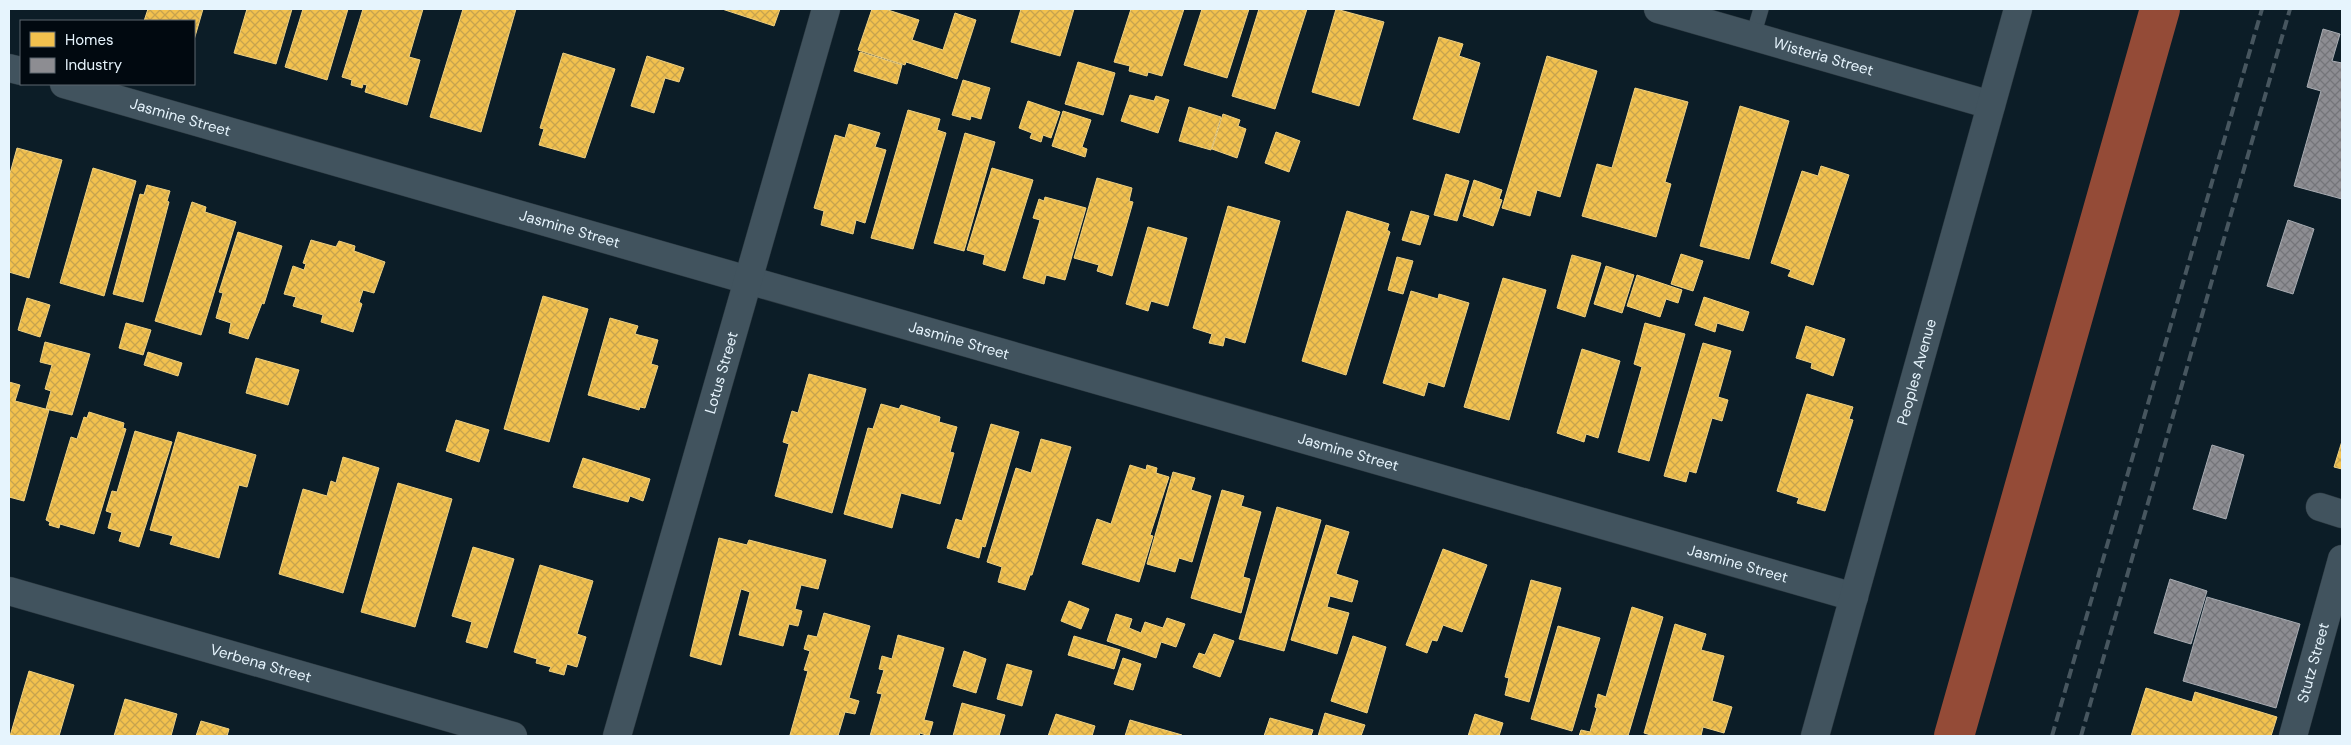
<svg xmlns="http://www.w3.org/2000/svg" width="2351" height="745" viewBox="0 0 2351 745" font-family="'DM Sans',sans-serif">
	<defs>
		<pattern id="homes-cross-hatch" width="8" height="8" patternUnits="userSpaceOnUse" patternTransform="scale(1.25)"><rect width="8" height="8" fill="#f2c14e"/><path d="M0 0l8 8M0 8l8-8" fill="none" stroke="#c7a34e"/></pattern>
		<pattern id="industry-cross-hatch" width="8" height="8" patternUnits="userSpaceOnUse" patternTransform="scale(1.25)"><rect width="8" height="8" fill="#8d8d92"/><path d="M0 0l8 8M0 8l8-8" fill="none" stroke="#74757a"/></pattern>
	</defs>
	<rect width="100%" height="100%" fill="#0c1d27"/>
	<!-- homes -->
	<path fill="url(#homes-cross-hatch)" stroke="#eed082" d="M148 9H203L194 40V21H144Z
		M247 9H292L276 64 234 53Z
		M303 9H348L327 80 285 67Z
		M363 9H423L409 57 420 60 407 105 365 92 367 85 363 84 362 88 351 85 352 80 342 77Z
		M463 9H516L481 132 430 117Z
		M722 9H780L774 26Z
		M872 9H885L919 20 912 40 943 50 955 13 976 20 957 79 906 62 905 65 858 50Z
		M1021 9H1074L1060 56 1011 42Z
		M1131 9H1184L1162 76 1148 72 1147 76 1129 71 1130 66 1114 62Z
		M1202 9H1249L1227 78 1184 65Z
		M1259 9H1307L1275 109 1232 96Z
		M1336 9 1384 22 1359 106 1312 92Z
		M1439 37 1463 44 1459 56 1480 63 1459 133 1413 119Z
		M860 52 902 65 897 84 854 71Z
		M563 53 615 69 585 158 539 145 544 129 540 128Z
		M647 56 684 68 679 82 665 78 654 113 631 106Z
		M1547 56 1597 71 1560 197 1537 190 1530 216 1502 208Z
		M1078 62 1115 73 1103 115 1065 104Z
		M963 80 990 88 981 119 971 116 970 120 952 115Z
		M1635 88 1688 102 1665 182 1671 184 1656 237 1582 216 1597 164 1612 168Z
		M1130 95 1154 101 1156 96 1169 100 1158 133 1121 121Z
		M1028 101 1060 112 1051 138 1043 135 1041 142 1030 138 1032 133 1019 128Z
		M1740 106 1789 121 1749 259 1700 246Z
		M1189 107 1221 117 1211 150 1179 141Z
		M908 110 940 119 937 130 946 133 913 249 871 238Z
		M1063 111 1091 120 1082 147 1087 149 1085 157 1052 146Z
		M1223 114 1240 120 1238 126 1246 129 1237 158 1212 149Z
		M849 124 880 133 875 147 886 150 865 223 856 220 853 234 821 225 824 211 814 208 835 135 845 138Z
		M1276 132 1300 141 1289 172 1265 163Z
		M965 133 995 142 964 251 934 243Z
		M17 148 62 160 29 278 9 272V177Z
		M1821 166 1849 175 1813 285 1788 276 1791 270 1771 263 1802 171 1818 176Z
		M93 168 136 181 104 296 60 283Z
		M992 168 1033 180 1005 271 983 264 985 255 967 250Z
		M1446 174 1469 181 1457 221 1434 215Z
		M1097 178 1132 188 1129 201 1133 202 1112 276 1097 271 1099 265 1074 258Z
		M1474 180 1502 190 1499 199 1502 200 1493 226 1463 216Z
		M147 185 170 191 167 201 169 202 143 302 113 294 140 194 144 195Z
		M1045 197 1086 208 1065 280 1046 275 1044 284 1023 278 1040 220 1033 218 1039 199 1044 201Z
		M192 202 206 207 205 212 236 222 201 335 155 321Z
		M1228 206 1280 221 1245 343 1225 337 1223 346 1209 343 1212 334 1193 328Z
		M1347 211 1389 224 1387 230 1390 232 1346 375 1302 361Z
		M1411 211 1429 216 1420 245 1402 240Z
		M1148 227 1187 238 1168 306 1151 301 1148 311 1126 304Z
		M238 232 282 246 264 304 262 303 248 339 229 333 231 323 216 318 223 293 219 292Z
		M311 240 336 247 339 241 355 246 354 251 385 262 374 293 363 290 359 302 362 304 353 332 321 322 323 315 293 306 296 297 284 294 293 266 304 270 306 264 303 263Z
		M1681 254 1703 261 1693 291 1671 284Z
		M1572 255 1601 263 1585 317 1557 308Z
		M1397 257 1413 261 1403 294 1388 290Z
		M1606 266 1634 275 1622 313 1594 304Z
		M1637 275 1682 290 1678 303 1666 299 1660 317 1627 306Z
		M1503 278 1546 290 1509 420 1464 407Z
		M1411 291 1438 299 1439 294 1469 303 1444 387 1428 382 1424 396 1383 383Z
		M543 296 588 309 549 442 504 429Z
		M1704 297 1749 312 1743 331 1717 323 1715 332 1695 325Z
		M27 298 50 305 40 337 18 330Z
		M610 318 638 326 635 334 658 340 651 364 658 366 645 408 640 407 639 410 588 395Z
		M126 323 151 330 143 355 119 348Z
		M1645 323 1685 334 1649 461 1618 452 1642 367 1634 364Z
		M1806 326 1845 339 1833 376 1811 368 1812 363 1796 358Z
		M45 342 90 354 72 415 46 409 51 391 45 389 52 365 40 362Z
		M1703 343 1731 351 1718 397 1728 400 1722 421 1712 418 1696 473 1689 471 1686 482 1664 476Z
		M1582 349 1620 361 1598 438 1586 434 1584 442 1557 433Z
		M148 352 182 363 178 376 144 365Z
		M256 358 299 370 288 405 246 393Z
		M809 374 866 389 832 513 775 496 789 444 783 442 792 411 798 413Z
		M9 382 20 385 15 401 49 410 24 501 9 497Z
		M1807 394 1853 407 1849 419 1853 420 1825 511 1797 503 1799 498 1777 491Z
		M881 404 899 409 901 405 940 417 939 422 957 427 950 452 954 453 940 504 901 493 892 528 844 514 868 428 873 429Z
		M89 412 124 423 123 428 126 429 94 534 60 524 59 528 49 525 50 522 46 520 71 437 77 439 84 417 87 418Z
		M456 420 489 430 479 462 446 451Z
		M991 424 1019 432 985 547 982 546 979 558 947 548 956 519 962 521Z
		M135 431 172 442 139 547 119 541 122 532 108 528 112 513 106 511 112 491 117 492Z
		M178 432 256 455 247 487 239 485 219 558 170 544 173 536 150 530Z
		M1041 439 1071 447 1032 575H1030L1025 590 998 582 1002 567 987 562 1016 468 1031 473Z
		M2342 441V469L2334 467Z
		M343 457 379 468 343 593 279 574 303 489 327 496 331 481 336 483Z
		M583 458 650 479 643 501 630 496 628 502 573 487Z
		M1130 465 1146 470 1147 465 1157 468 1156 473 1169 477 1150 535 1153 536 1139 582 1082 564 1097 519 1111 524Z
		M1173 472 1195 478 1191 490 1211 496 1192 562 1179 558 1175 572 1147 564Z
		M398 483 452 499 415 627 361 612Z
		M1222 490 1244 496 1241 506 1261 512 1243 577 1250 579 1241 613 1191 598Z
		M1277 507 1321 520 1284 651 1239 639Z
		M1326 525 1349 532 1336 574 1358 581 1352 602 1330 596 1327 607 1349 613 1337 654 1291 640Z
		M719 538 747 545 749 540 826 560 818 589 801 585 795 609 802 611 798 626 789 624 783 646 739 635 750 592 741 589 721 665 690 656Z
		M473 547 514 559 487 648 466 642 472 622 452 616Z
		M1443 549 1487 565 1462 632 1443 625 1437 641 1432 640 1427 653 1406 645Z
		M540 565 593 581 577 634 586 637 577 667 567 664 564 675 549 671 551 667 536 663 537 659 514 652Z
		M1531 580 1561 588 1529 702 1505 695 1509 678 1505 677Z
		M1069 601 1089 609 1081 629 1061 621Z
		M1632 607 1663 617 1628 736H1579L1581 730 1590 732 1597 708 1595 707 1598 694 1606 697Z
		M824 613 870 626 849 698 859 701 855 714 845 712 838 736H792L790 735 808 671 804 670 810 651 804 649 808 635 817 637Z
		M1116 614 1132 619 1129 628 1141 633 1145 622 1163 628 1167 618 1185 624 1176 647 1161 642 1156 658 1107 641Z
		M1675 624 1706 634 1701 650 1724 656 1712 701 1732 707 1724 733 1703 727 1701 736H1654L1644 733Z
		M1558 626 1600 638 1572 731 1531 719Z
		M1214 634 1234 641 1220 677 1193 667 1199 653 1205 655Z
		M898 635 944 648 924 720 933 722 929 736 920 733 919 736H870L882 694 877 693 884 670 879 669 882 656 892 659Z
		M1074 636 1120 650 1114 669 1068 655Z
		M1353 636 1386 647 1367 713 1331 701Z
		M964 651 986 659 976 693 953 686Z
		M1123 658 1141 664 1133 690 1114 684Z
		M1007 664 1032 671 1022 706 997 699Z
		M29 671 74 685 59 736H10Z
		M2146 688 2192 702 2195 692 2277 717 2271 736H2131Z
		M125 699 177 714 171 736H114Z
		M962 703 1005 715 999 736H953Z
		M1325 713 1365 725 1361 736H1318Z
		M1056 714 1095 726 1092 736H1048Z
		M1475 714 1503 723 1499 736H1468Z
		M1270 718 1313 730 1311 736H1264Z
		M1130 720 1182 735 1181 736H1125Z
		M201 721 229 729 227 736H196Z"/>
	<!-- industry -->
	<path fill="url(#industry-cross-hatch)" stroke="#a8acb2" d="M2323 29 2340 34 2332 61 2342 63V199L2294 186 2321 91 2307 87Z
		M2288 220 2314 229 2293 294 2267 286Z
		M2212 445 2244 455 2226 519 2193 509Z
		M2170 579 2207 591 2191 644 2154 633Z
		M2207 597 2300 624 2276 708 2183 681Z"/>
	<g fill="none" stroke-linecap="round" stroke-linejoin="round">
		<!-- canal -->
		<path stroke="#944b37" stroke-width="40" d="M1954 736 2160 9"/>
		<defs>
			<path id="lane" d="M1753 36 1761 9"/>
			<g id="street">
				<path id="s1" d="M1658 9 1991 105"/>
				<path d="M9 68 21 71"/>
				<path id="s2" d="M64 84 1854 597"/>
				<path d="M2320 507 2342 514"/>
				<path id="s3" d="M9 591 513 736"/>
				<path id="s4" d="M617 736 826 9"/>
				<path id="s5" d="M1815 736 2018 9"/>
				<path id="s6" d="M2293 736 2342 559"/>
			</g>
		</defs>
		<!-- lane casing -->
		<use href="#lane" stroke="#29363e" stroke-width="16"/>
		<!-- street casing -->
		<use href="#street" stroke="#29363e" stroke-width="29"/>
		<!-- lane -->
		<use href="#lane" stroke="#41535e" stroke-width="15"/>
		<!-- street -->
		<use href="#street" stroke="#41535e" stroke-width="28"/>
		<!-- rail -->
		<path stroke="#47565f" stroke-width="4" stroke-dasharray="10 5" stroke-linecap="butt" d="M2052 736 2262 9
			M2081 736 2290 9"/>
	</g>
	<g text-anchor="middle" stroke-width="5" stroke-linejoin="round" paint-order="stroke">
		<!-- street labels -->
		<g font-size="15" fill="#e6f4fd" stroke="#010910">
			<text dy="5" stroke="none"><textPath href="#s1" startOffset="172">Wisteria Street</textPath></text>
			<text dy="5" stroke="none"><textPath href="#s2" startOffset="121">Jasmine Street</textPath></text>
			<text dy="5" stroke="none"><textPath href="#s2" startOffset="526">Jasmine Street</textPath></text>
			<text dy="5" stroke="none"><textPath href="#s2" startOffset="931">Jasmine Street</textPath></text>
			<text dy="5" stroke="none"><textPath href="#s4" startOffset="378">Lotus Street</textPath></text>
			<text dy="5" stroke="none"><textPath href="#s5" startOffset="378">Peoples Avenue</textPath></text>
			<text dy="5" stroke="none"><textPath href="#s2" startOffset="1336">Jasmine Street</textPath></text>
			<text dy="5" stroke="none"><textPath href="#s2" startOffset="1741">Jasmine Street</textPath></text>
			<text dy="5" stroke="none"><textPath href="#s6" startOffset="76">Stutz Street</textPath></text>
			<text dy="5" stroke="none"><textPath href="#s3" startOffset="262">Verbena Street</textPath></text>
		</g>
	</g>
	<!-- border -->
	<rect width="2351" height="745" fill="none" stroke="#e6f4fd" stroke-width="20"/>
	<!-- legend -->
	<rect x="20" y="20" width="175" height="65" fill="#010910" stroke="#5d676f"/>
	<rect x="30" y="32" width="25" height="15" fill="#f2c14e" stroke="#5d676f"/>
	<text x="65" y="45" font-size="15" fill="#e6f4fd">Homes</text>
	<rect x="30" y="58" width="25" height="15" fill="#8d8d92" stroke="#5d676f"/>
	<text x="65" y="70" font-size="15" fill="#e6f4fd">Industry</text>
</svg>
